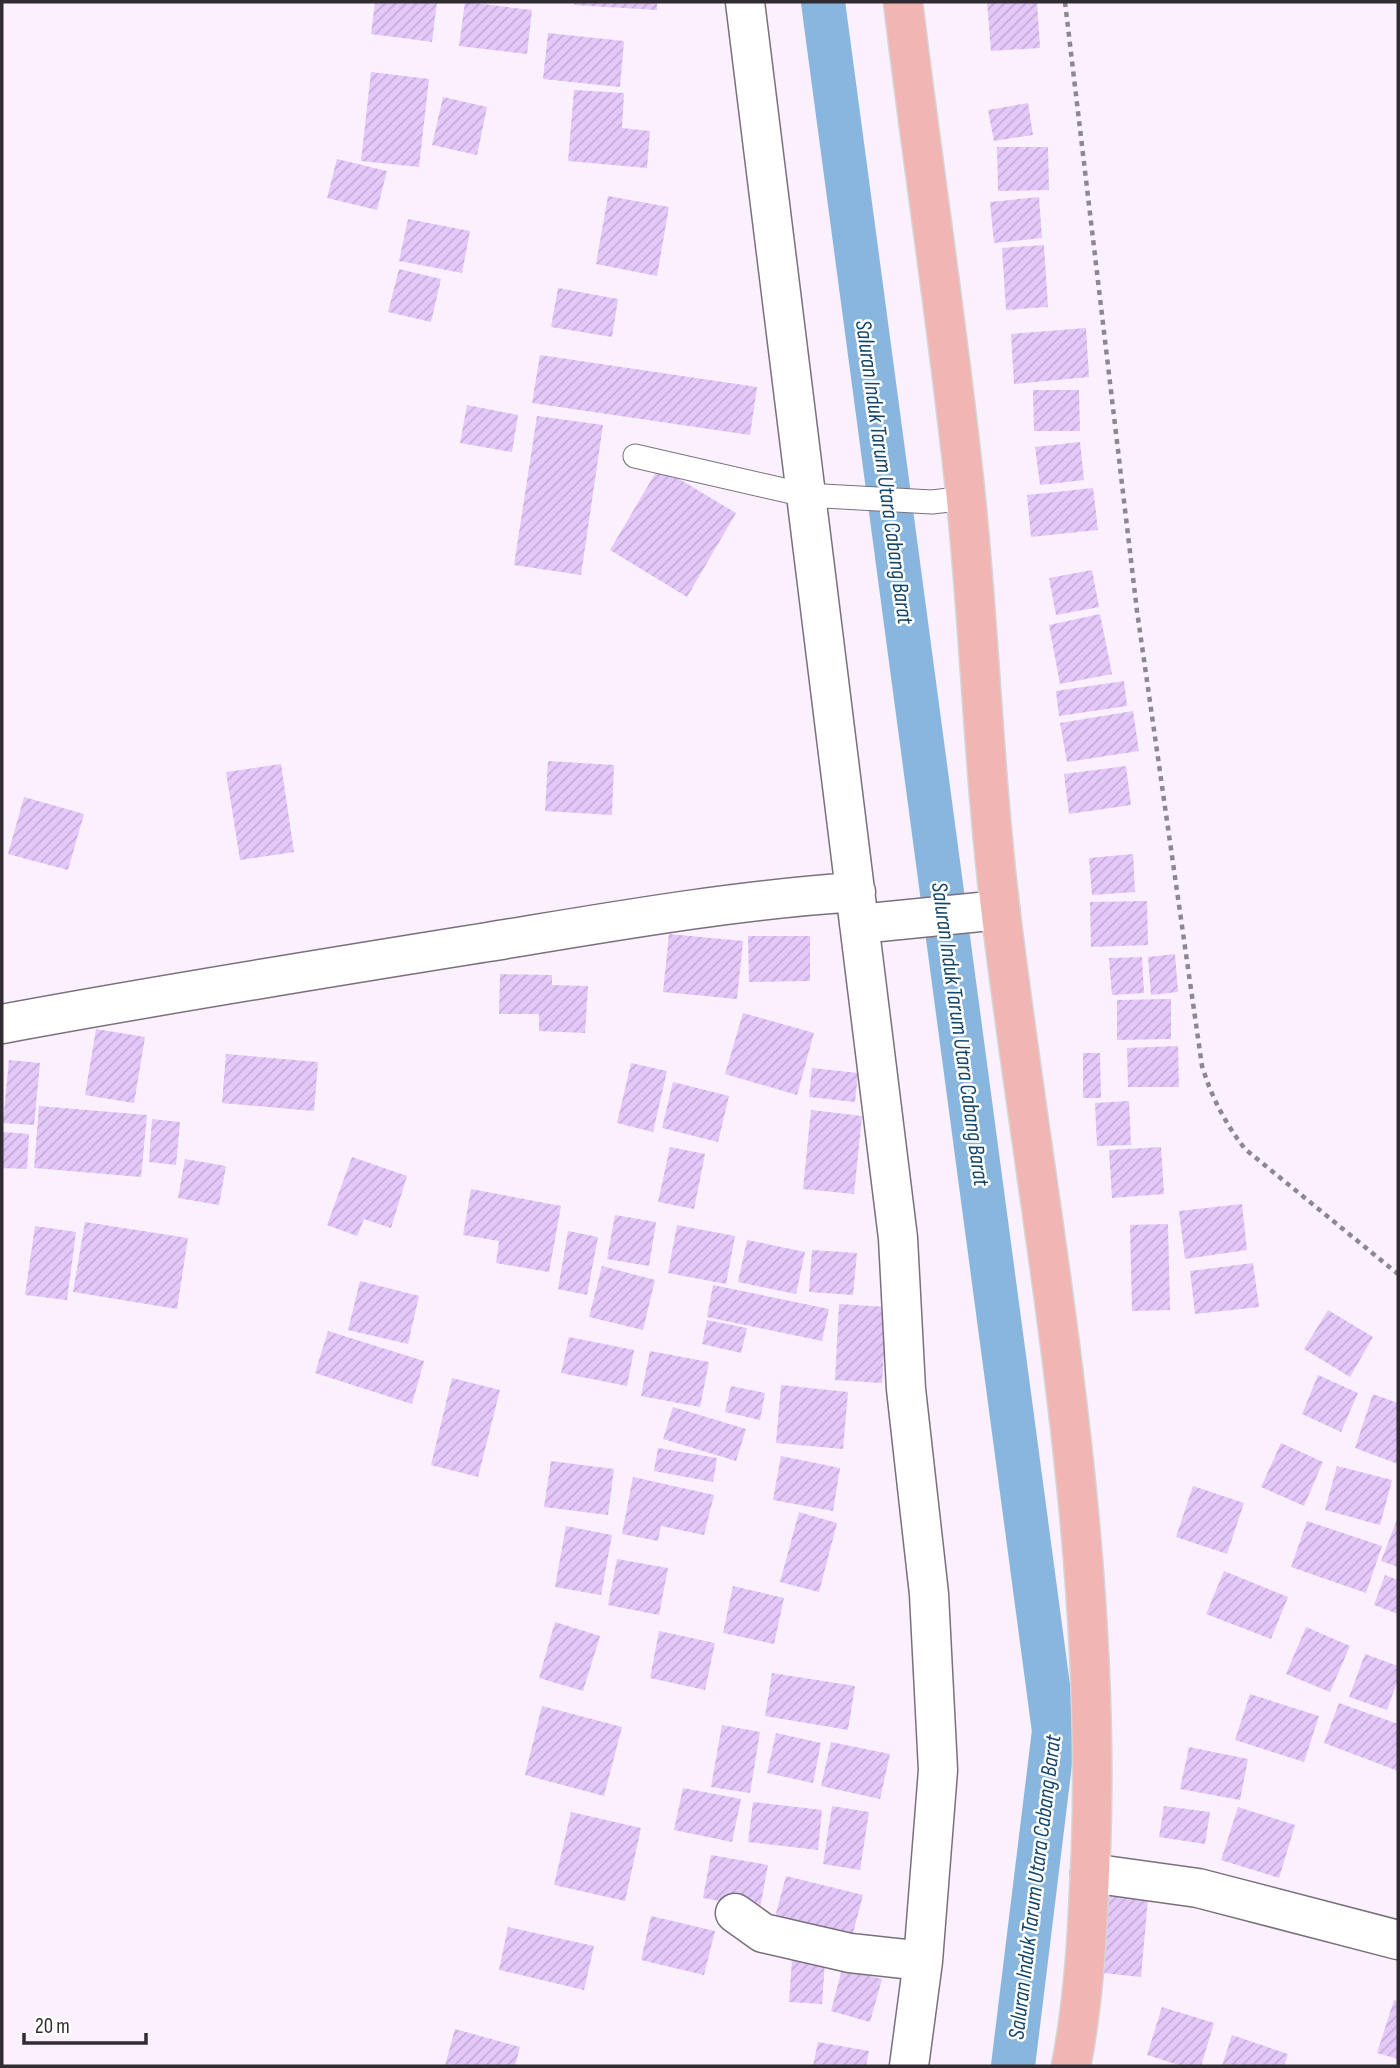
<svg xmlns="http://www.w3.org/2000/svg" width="1400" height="2068" viewBox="0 0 1400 2068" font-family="'Sofia Sans Condensed',sans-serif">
	<defs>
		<pattern id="building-hatch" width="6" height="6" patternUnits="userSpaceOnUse" patternTransform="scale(1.75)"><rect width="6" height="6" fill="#e4c8fa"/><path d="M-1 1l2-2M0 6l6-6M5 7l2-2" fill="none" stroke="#c4acd7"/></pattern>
	</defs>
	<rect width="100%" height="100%" fill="#fbf0fd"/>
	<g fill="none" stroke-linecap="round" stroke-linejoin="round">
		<!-- canal -->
		<path stroke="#89b6de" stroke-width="44" d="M823 2 1054 1731 1013 2066"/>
	</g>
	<!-- building -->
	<path fill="url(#building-hatch)" d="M375 2H437L432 42 371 34Z
		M465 2 532 10 527 54 459 46Z
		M575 2H657V10L574 5Z
		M987 2H1037L1040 48 991 51Z
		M548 33 624 41 620 87 543 79Z
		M371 72 429 79 419 167 361 161Z
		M574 90 624 93 622 128 650 131 647 168 568 161Z
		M443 97 487 107 477 155 432 145Z
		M1028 103 1033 135 994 141 988 110Z
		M997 147H1048L1049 190 998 191Z
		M337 159 387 171 377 210 327 198Z
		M608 196 669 207 657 276 596 264Z
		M1039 197 1042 238 994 243 990 202Z
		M408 219 470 231 462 273 399 261Z
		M1044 245 1048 307 1006 310 1002 248Z
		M399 269 441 279 431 322 388 312Z
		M558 288 618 299 612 337 551 327Z
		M1086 328 1089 377 1014 384 1011 334Z
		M540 355 757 387 750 435 532 403Z
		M1033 390H1079L1080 431H1034Z
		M467 405 518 415 512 452 460 443Z
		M537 416 603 425 581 575 514 565Z
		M1080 442 1084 480 1040 485 1035 447Z
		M659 467 736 513 687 597 610 550Z
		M1093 488 1098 530 1031 537 1027 495Z
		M1092 570 1099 607 1056 615 1049 578Z
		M1100 614 1112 674 1060 684 1049 625Z
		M1124 681 1127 706 1059 716 1056 691Z
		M1133 711 1139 751 1067 762 1060 723Z
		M548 761 614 765 612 815 545 811Z
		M281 764 294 852 240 860 226 772Z
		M1126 766 1131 805 1069 814 1064 774Z
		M24 797 84 814 68 870 8 854Z
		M1133 854 1135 892 1092 895 1089 858Z
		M1147 901 1148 945 1091 947 1090 902Z
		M669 934 743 941 737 999 663 992Z
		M748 936H810V981L749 982Z
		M1175 954 1178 992 1151 995 1148 957Z
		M1142 957 1144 993 1112 995 1109 958Z
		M500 974 552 975V985L588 986 585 1033 539 1031V1014H499Z
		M1171 999V1039L1117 1040V1000Z
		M743 1013 814 1033 797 1095 725 1074Z
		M96 1029 145 1037 134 1103 85 1095Z
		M1178 1046 1179 1087H1128L1127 1048Z
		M1083 1053H1100L1101 1098H1083Z
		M226 1054 318 1062 314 1111 222 1103Z
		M9 1060 40 1063 34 1125 3 1123Z
		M631 1063 667 1071 653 1132 617 1123Z
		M812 1068 858 1073 855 1102 809 1097Z
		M673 1082 729 1096 718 1142 662 1128Z
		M1129 1101 1131 1145 1097 1146 1095 1103Z
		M39 1106 147 1115 141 1177 34 1168Z
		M811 1110 862 1116 854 1194 803 1189Z
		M152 1119 180 1122 176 1165 149 1162Z
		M3 1132 29 1134 27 1169 2 1168Z
		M670 1147 705 1154 694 1209 658 1202Z
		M1161 1147 1164 1194 1112 1198 1109 1150Z
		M352 1157 407 1176 391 1228 364 1219 357 1236 327 1225Z
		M185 1159 226 1166 219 1205 178 1198Z
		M471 1189 561 1206 549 1272 496 1263 499 1241 463 1235Z
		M1242 1204 1247 1250 1185 1259 1179 1211Z
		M615 1215 656 1222 649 1266 607 1259Z
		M85 1222 188 1238 177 1309 73 1292Z
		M1168 1224 1170 1310 1132 1311 1130 1225Z
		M677 1225 735 1236 726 1284 668 1273Z
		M35 1226 76 1232 67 1300 25 1295Z
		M568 1231 598 1237 587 1295 558 1289Z
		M747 1240 805 1252 796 1294 738 1282Z
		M812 1250 857 1253 853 1295 809 1292Z
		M1253 1263 1259 1307 1195 1314 1190 1271Z
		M602 1266 655 1280 643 1330 589 1317Z
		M360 1281 419 1296 408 1344 348 1330Z
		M713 1285 829 1309 822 1341 707 1317Z
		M839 1304 887 1307 882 1383 835 1380Z
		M1328 1310 1373 1337 1350 1377 1304 1349Z
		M707 1320 747 1328 741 1353 702 1344Z
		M328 1331 424 1361 412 1404 315 1373Z
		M569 1337 634 1350 627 1386 561 1373Z
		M650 1351 709 1362 700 1407 641 1396Z
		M1318 1375 1358 1393 1341 1432 1302 1414Z
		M452 1378 500 1390 478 1477 431 1465Z
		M781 1385 848 1392 843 1449 776 1443Z
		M731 1386 765 1393 760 1420 725 1412Z
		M1373 1394 1398 1403V1464L1355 1448Z
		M673 1407 746 1429 736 1461 663 1439Z
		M1281 1443 1323 1462 1304 1506 1261 1487Z
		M658 1448 717 1458 713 1482 654 1471Z
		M781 1456 840 1468 833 1511 773 1500Z
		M551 1461 614 1469 608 1515 544 1507Z
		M1337 1466 1392 1480 1380 1525 1325 1510Z
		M633 1477 714 1495 704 1535 661 1526 658 1541 622 1534Z
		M1193 1486 1244 1503 1227 1554 1176 1537Z
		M799 1512 837 1523 819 1592 780 1582Z
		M1398 1517V1567L1381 1561Z
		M1307 1521 1382 1546 1366 1593 1291 1567Z
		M566 1526 612 1535 601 1595 555 1587Z
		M617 1559 668 1568 659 1615 608 1605Z
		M1224 1571 1288 1597 1271 1639 1206 1614Z
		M1385 1575 1398 1580V1614L1374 1605Z
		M733 1586 784 1598 774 1644 723 1633Z
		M555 1622 600 1636 583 1691 539 1678Z
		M1306 1627 1350 1646 1330 1692 1286 1674Z
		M659 1631 715 1643 705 1690 650 1678Z
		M1365 1654 1398 1666V1679L1387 1710 1349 1697Z
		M772 1673 855 1686 848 1730 765 1716Z
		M1250 1694 1319 1716 1304 1762 1235 1740Z
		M1339 1703 1398 1724V1771L1324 1743Z
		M542 1706 622 1727 604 1796 525 1775Z
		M722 1725 760 1732 750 1793 711 1787Z
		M776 1733 821 1743 813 1783 767 1773Z
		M831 1742 890 1754 880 1799 821 1786Z
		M1189 1747 1248 1759 1240 1800 1180 1789Z
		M683 1788 741 1799 732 1842 674 1830Z
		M753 1802 822 1810 818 1850 748 1842Z
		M832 1806 869 1812 860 1870 823 1864Z
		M1164 1806 1210 1812 1205 1844 1159 1837Z
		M1238 1807 1295 1825 1279 1878 1221 1860Z
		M571 1812 641 1828 625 1901 554 1885Z
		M711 1855 768 1865 760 1908 703 1898Z
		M786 1876 863 1895 851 1941 774 1921Z
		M1100 1894 1148 1899 1141 1977 1093 1972Z
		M651 1916 715 1931 704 1975 641 1960Z
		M508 1927 594 1946 584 1990 499 1970Z
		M792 1959 825 1961 822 2004 789 2002Z
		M842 1969 882 1979 870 2022 831 2011Z
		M1394 2000 1398 2001V2059L1377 2053Z
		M1162 2007 1214 2023 1201 2066H1182L1147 2055Z
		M455 2029 520 2047 515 2066H445Z
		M1232 2035 1288 2054 1284 2066H1222Z
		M818 2042 869 2051 866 2066H813Z"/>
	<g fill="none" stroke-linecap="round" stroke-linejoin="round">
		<defs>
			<path id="service" d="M635 456 805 495 932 502 966 498"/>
			<path id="minor" d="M745 2 898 1238 906 1389 929 1594 938 1770 923 1961 909 2066
				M859 924 1000 910
				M2 1024C163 994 326 968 488 942 610 922 733 900 856 892
				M1090 1873 1198 1888 1398 1940
				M735 1913 763 1933 850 1953 923 1961"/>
			<path id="primary" d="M903 2C923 168 949 333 966 499 980 637 984 777 1001 915 1039 1225 1102 1534 1091 1848 1088 1920 1085 1995 1071 2066"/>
		</defs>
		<!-- service casing -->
		<use href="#service" stroke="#7a707c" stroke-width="25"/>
		<!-- minor casing -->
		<use href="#minor" stroke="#7a707c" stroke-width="41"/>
		<!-- primary casing -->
		<use href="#primary" stroke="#d6d5d6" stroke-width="41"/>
		<!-- path -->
		<path stroke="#8e8790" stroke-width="4.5" stroke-dasharray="5 5" stroke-linecap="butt" d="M1065 2 1137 611 1202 1066C1212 1098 1225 1123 1245 1149L1398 1274"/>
		<!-- service -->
		<use href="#service" stroke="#fff" stroke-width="23"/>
		<!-- minor -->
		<use href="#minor" stroke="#fff" stroke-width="38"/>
		<!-- primary -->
		<use href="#primary" stroke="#f1b5b3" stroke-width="38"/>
	</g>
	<g text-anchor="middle" stroke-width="5" stroke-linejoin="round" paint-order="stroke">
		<!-- water labels -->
		<g font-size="23" font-style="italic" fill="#14466c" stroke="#fff">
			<text transform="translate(885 472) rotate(82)" y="8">Saluran Induk Tarum Utara Cabang Barat</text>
			<text transform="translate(961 1034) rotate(82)" y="8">Saluran Induk Tarum Utara Cabang Barat</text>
			<text transform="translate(1034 1887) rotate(-83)" y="8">Saluran Induk Tarum Utara Cabang Barat</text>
		</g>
	</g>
	<!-- border -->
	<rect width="1400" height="2068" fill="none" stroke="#302c31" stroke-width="7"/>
	<!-- scale -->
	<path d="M24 2033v10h122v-10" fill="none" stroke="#302c31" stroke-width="3.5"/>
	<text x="35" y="2033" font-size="21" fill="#302c31" stroke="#ffffff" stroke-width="5" paint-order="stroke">20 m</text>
</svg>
